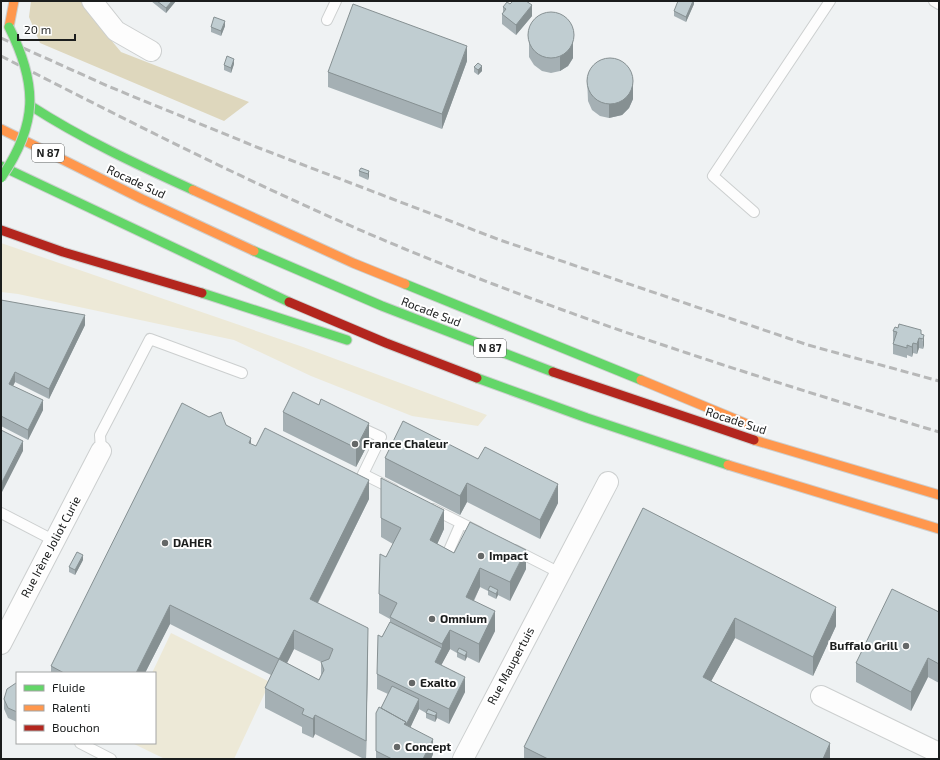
<svg xmlns="http://www.w3.org/2000/svg" width="940" height="760" viewBox="0 0 940 760" font-family="'Exo 2',sans-serif">
	<rect width="100%" height="100%" fill="#eff2f3"/>
	<!-- green -->
	<path fill="#ede9d7" d="M1 243 303 347 487 415 478 426 412 416 311 376 234 340 18 294 1 292Z
		M171 633 270 682 234 759H165L132 743H155V673H152Z"/>
	<!-- forest -->
	<path fill="#ded7bd" d="M31 1H83L91 16 121 52 249 102 224 121 40 43 29 17Z"/>
	<g fill="none" stroke-linecap="round" stroke-linejoin="round">
		<defs>
			<path id="lane" d="M934 1 939 4
				M327 20 336 1
				M754 212 713 176 830 1
				M357 426 381 437 363 474 393 489
				M101 451 100 435 150 339 242 373
				M433 509 479 532
				M1 513 55 541
				M515 550 560 573
				M447 555 461 523
				M80 743 111 759"/>
			<path id="street" d="M92 1 116 31 151 51
				M1 644 101 451
				M821 696 939 753
				M463 759 608 482"/>
			<path id="fast" d="M31 106C82 139 138 165 193 190
				M1 166 289 302
				M254 251 382 306 553 372
				M405 284 641 380
				M202 293 347 340
				M477 378 587 418 728 465"/>
			<path id="slow" d="M9 27 14 1
				M1 129 142 199 254 251
				M193 190 353 263 405 284
				M641 380 747 424
				M754 440 939 495
				M728 465 939 529"/>
			<path id="jam" d="M1 230 63 252 202 293
				M289 302 386 343 477 378
				M553 372 754 440"/>
		</defs>
		<!-- lane casing -->
		<use href="#lane" stroke="#cccfcf" stroke-width="12"/>
		<!-- street casing -->
		<use href="#street" stroke="#cccfcf" stroke-width="22"/>
		<!-- fast casing -->
		<use href="#fast" stroke="#cccfcf" stroke-width="11"/>
		<!-- slow casing -->
		<use href="#slow" stroke="#cccfcf" stroke-width="11"/>
		<!-- jam casing -->
		<use href="#jam" stroke="#cccfcf" stroke-width="11"/>
		<!-- lane -->
		<use href="#lane" stroke="#fdfdfd" stroke-width="10"/>
		<!-- street -->
		<use href="#street" stroke="#fdfdfd" stroke-width="20"/>
		<!-- fast -->
		<use href="#fast" stroke="#63d668" stroke-width="9"/>
		<!-- slow -->
		<use href="#slow" stroke="#ff974d" stroke-width="9"/>
		<!-- jam -->
		<use href="#jam" stroke="#b3261e" stroke-width="9"/>
		<!-- rail -->
		<path stroke="#b7b8b8" stroke-width="3" stroke-dasharray="8 4" stroke-linecap="butt" d="M1 38 110 87 259 148 500 240 808 345 939 381
			M1 56C134 124 267 192 405 249 579 321 759 378 939 432"/>
		<defs>
			<path id="fast-bridge" d="M1 178C38 124 38 85 9 27"/>
		</defs>
		<!-- fast-bridge casing -->
		<use href="#fast-bridge" stroke="#cccfcf" stroke-width="11" stroke-linecap="butt"/>
		<!-- fast-bridge -->
		<use href="#fast-bridge" stroke="#63d668" stroke-width="9"/>
	</g>
	<!-- wall -->
	<path fill="#a5b0b4" fill-rule="evenodd" d="M151 1H176L166 13Z
		M694 1V4L686 22 674 16V11Z
		M510 4 532 16 516 35 502 24V14L503 13V7Z
		M225 26 221 36 211 32V27Z
		M529 32 573 58 568 66 560 71 551 73 542 71 534 65 529 57Z
		M467 61 442 129 328 87V72Z
		M234 64 231 73 224 70V65Z
		M474 67 482 71 478 75 474 72Z
		M587 77 633 99 629 108 622 115 609 118 600 116 592 110 588 101Z
		M359 171H369V176L368 180 359 176Z
		M1 300 85 325 49 399 15 382 13 386 43 410 28 440 1 426Z
		M893 331 921 334 924 345 923 349 919 348 917 354 913 353 912 357 907 355V358L893 354V344L894 342 893 341Z
		M319 405 369 442 356 467 283 431V412Z
		M226 425 251 444 369 499 318 603 368 647 366 759H364L315 734 313 738 302 733V727L265 708V688L271 675 170 624 145 673H51V666ZM294 649 321 662V675L319 680 287 663Z
		M385 458 558 503 540 539 467 502 460 515 385 477Z
		M381 478 444 529 437 544 454 553 526 569 510 601 498 595 496 599 488 595V591L480 587 474 601 495 631 479 663 467 657 465 661 457 657V653L450 649 441 665 465 692 449 724 437 718 435 722 426 718V713L419 709 410 727 433 754 431 759H376V713L381 708 388 694 377 689V674L382 637 390 622V619L379 613V594L386 557 393 544 381 537Z
		M643 508 836 626 813 676 735 638 711 681 830 759H524V747Z
		M83 560 75 575 69 572V567Z
		M939 612V683L928 677 911 711 856 682V663Z
		M17 684V722L8 718 4 709V699Z"/>
	<!-- shaded-wall -->
	<path fill="#869092" d="M172 1H176L166 13V8Z
		M693 1H694V4L686 22V17Z
		M532 5V16L516 35V25Z
		M225 21V26L221 36V31Z
		M573 29V58L568 66 560 71V57Z
		M467 46V61L442 129V114Z
		M234 59V64L231 73V68Z
		M482 66V71L478 75V70Z
		M633 84V99L629 108 622 115 609 118V104Z
		M369 171V176L368 180V174Z
		M85 315V325L49 399V389Z
		M924 335V345L923 349V339Z
		M919 338V348L917 354V344Z
		M913 343V353L912 357V347Z
		M15 372V382L9 394V384Z
		M43 400V410L28 440V430Z
		M369 423V442L356 467V448Z
		M251 438V457L249 443Z
		M23 441V451L1 494V484Z
		M369 480V499L310 618V599Z
		M467 483V502L460 515V496Z
		M558 484V503L540 539V520Z
		M444 510V529L430 560V540Z
		M526 550V569L510 601V582Z
		M83 555V560L75 575V570Z
		M480 568V587L466 616V597Z
		M498 590V595L496 599V594Z
		M170 605V624L145 673H136Z
		M836 607V626L813 676V657Z
		M495 611V631L479 663V644Z
		M735 618V638L703 696V677Z
		M368 628V647L366 759V741Z
		M294 630V649L279 679V659Z
		M450 630V649L435 677V662L442 648V644Z
		M467 652V657L465 661V656Z
		M928 658V677L911 711V692Z
		M465 677V692L449 724V709Z
		M419 699V709L406 737 404 724Z
		M437 713V718L435 722V716Z
		M315 715V734L313 738V719Z
		M433 739V754L431 759H423Z
		M830 743V759H823Z"/>
	<!-- building -->
	<path fill="#c0cdd1" stroke="#869092" d="M157 1H172L166 8Z
		M513 1H526L532 5 516 25 502 14 506 9 503 7 507 2 510 4Z
		M678 1H693L686 17 674 11Z
		M353 4 467 46 442 114 328 72Z
		M528 35a23 23 0 1 1 46 0a23 23 0 1 1-46 0Z
		M214 17 225 21 221 31 211 27Z
		M227 56 234 59 231 68 224 65Z
		M587 81a23 23 0 1 1 46 0a23 23 0 1 1-46 0Z
		M478 63 482 66 478 70 474 67Z
		M361 168 369 171 368 174 359 171Z
		M1 300 85 315 49 389 15 372 9 384 43 400 28 430 1 416Z
		M899 324 921 330V334L924 335 923 339 919 338 917 344 913 343 912 347 907 345V348L893 344 897 332 893 331 895 327 898 328Z
		M293 392 319 405 321 399 369 423 356 448 283 412Z
		M182 403 209 417 221 412 226 425 251 438 249 443 256 446 265 428 369 480 310 599 368 628 366 741 315 715 313 719 302 714 304 709 265 688 279 659 319 680 324 670 321 662 329 659 333 649 294 630 279 659 170 605 136 673H64L51 666Z
		M403 421 478 459 485 447 558 484 540 520 467 483 460 496 385 458Z
		M1 430 23 441 1 484Z
		M381 478 444 510 430 540 454 553 470 522 526 550 510 582 480 568 466 597 495 611 479 644 450 630 442 644 390 617 397 603 379 594 380 554 386 557 401 528 381 518Z
		M643 508 836 607 813 657 735 618 703 677 830 743 823 759H548L524 747Z
		M77 552 83 555 75 570 69 567Z
		M490 586 498 590 496 594 488 590Z
		M892 589 939 612V664L928 658 911 692 856 663Z
		M390 622 442 648 435 662 465 677 449 709 377 674 378 635 382 637Z
		M459 648 467 652 465 656 457 652Z
		M16 683 17 684V712L8 708 4 699 7 689Z
		M392 686 419 699 406 725V722L381 708Z
		M379 707 406 722 404 724 433 739 423 759H392L376 751V713Z
		M428 709 437 713 435 716 426 713Z"/>
	<!-- markers -->
	<g fill="#656868" stroke="#fff" stroke-width="1.5">
		<circle cx="355" cy="444" r="4"/>
		<circle cx="165" cy="543" r="4"/>
		<circle cx="481" cy="556" r="4"/>
		<circle cx="432" cy="619" r="4"/>
		<circle cx="906" cy="646" r="4"/>
		<circle cx="412" cy="683" r="4"/>
		<circle cx="397" cy="747" r="4"/>
	</g>
	<g text-anchor="middle" stroke-width="4" stroke-linejoin="round" paint-order="stroke">
		<!-- shield labels -->
		<g fill="#fff" stroke="#5f6161" stroke-width="1">
			<rect x="32" y="144" width="32" height="18" rx="3"/>
			<rect x="474" y="339" width="32" height="18" rx="3"/>
		</g>
		<g font-size="11" font-weight="bold" fill="#1b1d1d">
			<text x="48" y="157">N 87</text>
			<text x="490" y="352">N 87</text>
		</g>
		<!-- street labels -->
		<g font-size="12" fill="#1b1d1d" stroke="#fff">
			<text transform="translate(136 182) rotate(25)" y="4">Rocade Sud</text>
			<text transform="translate(431 312) rotate(21)" y="4">Rocade Sud</text>
			<text transform="translate(736 421) rotate(18)" y="4">Rocade Sud</text>
			<text transform="translate(51 547) rotate(-62)" y="4">Rue Irène Joliot Curie</text>
			<text transform="translate(511 666) rotate(-62)" y="4">Rue Maupertuis</text>
		</g>
		<!-- poi labels -->
		<g font-size="12" font-weight="bold" fill="#1b1d1d" stroke="#fff" text-anchor="start">
			<text x="363" y="448">France Chaleur</text>
			<text x="173" y="547">DAHER</text>
			<text x="489" y="560">Impact</text>
			<text x="440" y="623">Omnium</text>
			<text x="898" y="650" text-anchor="end">Buffalo Grill</text>
			<text x="420" y="687">Exalto</text>
			<text x="405" y="751">Concept</text>
		</g>
	</g>
	<!-- border -->
	<rect width="940" height="760" fill="none" stroke="#1b1d1d" stroke-width="4"/>
	<!-- legend -->
	<rect x="16" y="672" width="140" height="72" fill="#ffffff" stroke="#a4a5a5"/>
	<rect x="24" y="685" width="20" height="6" fill="#63d668" stroke="#a4a5a5"/>
	<text x="52" y="692" font-size="12" fill="#1b1d1d">Fluide</text>
	<rect x="24" y="705" width="20" height="6" fill="#ff974d" stroke="#a4a5a5"/>
	<text x="52" y="712" font-size="12" fill="#1b1d1d">Ralenti</text>
	<rect x="24" y="725" width="20" height="6" fill="#b3261e" stroke="#a4a5a5"/>
	<text x="52" y="732" font-size="12" fill="#1b1d1d">Bouchon</text>
	<!-- scale -->
	<path d="M18 34v6h57v-6" fill="none" stroke="#1b1d1d" stroke-width="2"/>
	<text x="24" y="34" font-size="12" fill="#1b1d1d" stroke="#ffffff" stroke-width="3" paint-order="stroke">20 m</text>
</svg>
